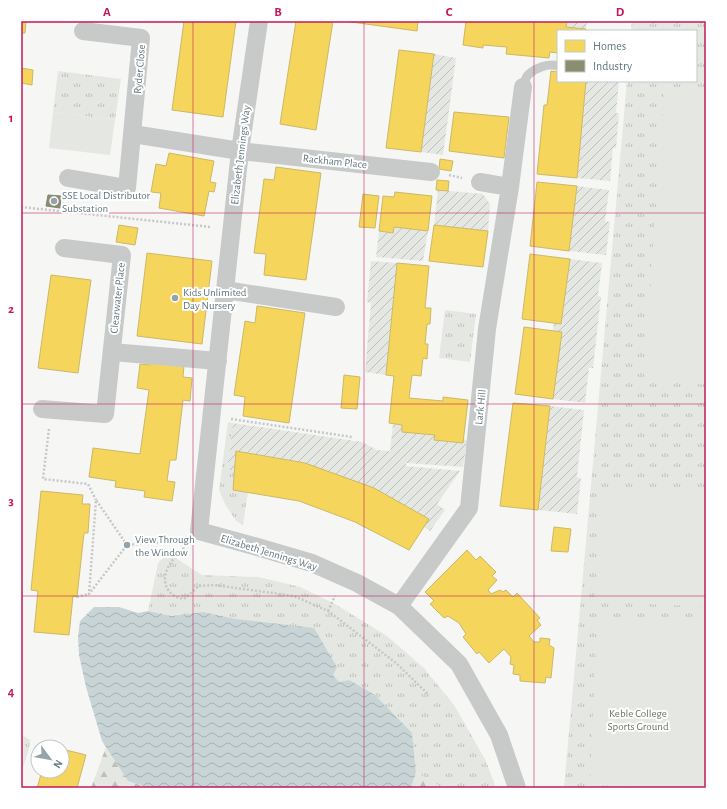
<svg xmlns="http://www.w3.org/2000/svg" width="727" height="809" viewBox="0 0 727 809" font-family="'Alegreya Sans',sans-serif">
	<defs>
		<pattern id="grass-tufts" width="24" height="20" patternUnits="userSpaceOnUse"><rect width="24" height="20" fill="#e5e8e2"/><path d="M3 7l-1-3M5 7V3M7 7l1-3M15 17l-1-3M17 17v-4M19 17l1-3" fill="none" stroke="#bdc1bc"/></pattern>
		<pattern id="forest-firs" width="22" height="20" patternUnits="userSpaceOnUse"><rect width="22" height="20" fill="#e5e8e2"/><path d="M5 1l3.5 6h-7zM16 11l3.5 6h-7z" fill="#bdc1bc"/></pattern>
		<pattern id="garden-furrows" width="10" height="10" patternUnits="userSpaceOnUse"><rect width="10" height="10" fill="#e5e8e2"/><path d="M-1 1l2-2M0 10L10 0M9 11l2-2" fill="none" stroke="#bdc1bc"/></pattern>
		<pattern id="water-waves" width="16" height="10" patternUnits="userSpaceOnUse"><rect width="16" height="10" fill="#c8d4d5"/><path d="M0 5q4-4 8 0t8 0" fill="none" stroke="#a6b1b2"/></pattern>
	</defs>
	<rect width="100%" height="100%" fill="#f6f6f5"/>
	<!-- grass -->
	<path fill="url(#grass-tufts)" d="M632 21H706V788H564L627 81H696V31H631Z
		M58 71 121 79 115 120 53 112Z
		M445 310 476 314 470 362 439 358Z
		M228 422 233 423 227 469 235 470 248 492 243 525 236 521 225 504 219 490Z
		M168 553 202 575 259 577 300 587 335 604 387 636 424 668 454 705 486 761 496 788H442L416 772 412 733 349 680 339 683 333 675 236 619 203 612 171 616 148 611 158 563Z
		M21 734 30 740 29 749 21 774Z"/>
	<!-- forest -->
	<path fill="url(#forest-firs)" d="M106 747 128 781 150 788H91Z
		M416 772 442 788H411Z"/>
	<!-- garden -->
	<path fill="url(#garden-furrows)" d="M567 21H587L586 29 566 27Z
		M434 54 456 58 443 155 421 152Z
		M586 81H619L616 113 619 114 616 148H613L610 181 577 178Z
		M577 186 609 190 605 221 610 222 606 255 569 251Z
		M438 190 483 194 490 204 488 231 434 225Z
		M394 227 428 231 423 261 376 257 379 231 393 233Z
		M570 259 602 263 598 296 601 297 593 368H589L585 403 553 399 562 332 553 331 554 323 561 324Z
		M371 261 397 263 386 375 365 372 371 303 367 302Z
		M550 406 584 410 577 477 581 478 577 514 538 510Z
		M233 423 362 442 377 450 390 451 393 424 402 425V432L435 435 434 439 463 442V439L467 440 463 467 406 463V466L460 471 437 504 445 510 430 531 424 527 429 519 305 463 237 451 235 470H227Z"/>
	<!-- pitch -->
	<path fill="#e5e8e2" d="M664 89 706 92V384L644 380Z
		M53 112 115 120 110 155 49 148Z
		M601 488 706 493V607L595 601Z
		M597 618 706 622V788H671L590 785Z"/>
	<!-- water -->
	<path fill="url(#water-waves)" d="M94 607H119L138 613 148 611 171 616 203 612 236 619 314 628 337 667 333 675 339 682 349 680 375 695 412 733 416 772 411 788H150L128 781 102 741 86 687 79 655 78 637 80 621Z"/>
	<!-- homes -->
	<path fill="#f6d55c" stroke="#cab966" d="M21 21H26L25 33H21Z
		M184 21H236L223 117 172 110Z
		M296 21H333L316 130 280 124Z
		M344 21H418L417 31Z
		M466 21H567L566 27 586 29V31H558V53L550 52 549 58 506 54 507 47 483 45V48L463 45Z
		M399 50 434 54 421 152 386 148Z
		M21 68 33 70 32 85 21 83Z
		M551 71 558 72V81H586L577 178 537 174 544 105H547Z
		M454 112 509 117 504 158 449 151Z
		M169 153 214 161 210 182 216 183 214 192 209 191 204 216 159 208 161 193 151 192 156 164 166 166Z
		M440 159 453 161 451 171 439 169Z
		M276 167 321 173 306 280 264 275 266 254 254 253 264 179 274 180Z
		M437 180 449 181 448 191 436 190Z
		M537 182 577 186 569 251 530 246Z
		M395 192 432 196 428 231 394 227 393 233 379 231 383 196 394 197Z
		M363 194 379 196 375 228 359 227Z
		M119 225 138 228 135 245 116 242Z
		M434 225 488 231 483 267 429 261Z
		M147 253 212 261 202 344 137 336Z
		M530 254 570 259 561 324 522 319Z
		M397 263 429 266 425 308H431L430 324H427L425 344H428L427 359 423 358 421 376 412 375 409 398 443 401V397L468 400 463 443 434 440 435 435 402 432V425L389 423 394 376 386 375Z
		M51 275 91 280 78 373 38 368Z
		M257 306 305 313 289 423 243 416 245 397 234 395 245 321 255 323Z
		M524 327 562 332 553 399 515 394Z
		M151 361 184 365 183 377 192 378 190 401 183 400 176 460H170L167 481 175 482 172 501 144 497 145 491 115 487 116 481 89 477 93 448 140 454 149 390 137 388 140 364 150 365Z
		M344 375 360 377 357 409 341 408Z
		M513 403 550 406 538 510 500 506Z
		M236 451 305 463 374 488 429 519 409 550 355 522 299 501 233 490Z
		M41 491 83 495 82 504H90L88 533H84L77 597 73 596 69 635 34 632 38 591 31 590Z
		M554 527 571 529 568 552 551 551Z
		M467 550 476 560 480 556 496 572 492 576 497 580 488 590 491 594 500 590 503 592 506 590 513 597 517 593 540 618 537 620 541 625 529 636 534 642H540V638L550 639 549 645 554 648 551 678 546 677 545 683 520 681V675L513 674 514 665 510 664 511 657 504 649 489 663 479 652 477 654 463 637 466 634 459 623 448 616 444 618 430 604 434 601 425 592Z
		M42 744 55 747H41Z
		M62 749 86 755 77 788H37L42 771H62Z"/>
	<!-- industry -->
	<path fill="#8c8c6e" stroke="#7f8673" d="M48 195 61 196 60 208 46 206Z"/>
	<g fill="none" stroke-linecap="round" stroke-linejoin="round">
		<!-- path -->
		<path stroke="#c6c7c8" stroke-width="2.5" stroke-dasharray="2 2" stroke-linecap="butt" d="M449 175 462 178
			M21 207 211 227
			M231 419 352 437
			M49 429 43 479 88 484 96 500
			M127 545 96 500 89 594 127 545 161 542 179 537
			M187 545C181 551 174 557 170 564 160 579 165 596 184 599L199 586 214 585 294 596 328 611 396 663 429 695
			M77 597 89 594
			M328 611 335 596"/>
		<!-- service -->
		<path stroke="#c8caca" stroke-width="9" d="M523 87C525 83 525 78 528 75 535 68 548 63 558 66"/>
		<!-- minor -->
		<path stroke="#c8caca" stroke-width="18" d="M259 21 240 151 199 531 254 546 312 563 357 583 399 606 459 664 499 735 517 788
			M133 134 240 151 431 172
			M68 178 127 188 141 38 83 31
			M480 182 510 187
			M225 290 336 307
			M112 352 218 361
			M42 409 105 414 122 255 64 248
			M399 606 469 508 487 329 510 187 523 87"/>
	</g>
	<!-- grid -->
	<path fill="none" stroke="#c2185b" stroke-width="1" stroke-opacity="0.55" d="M193 21V788M364 21V788M534 21V788M21 213H706M21 404H706M21 596H706"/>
	<!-- markers -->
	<g fill="#96a3a8" stroke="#fff" stroke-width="1.5">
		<circle cx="54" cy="201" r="4"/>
		<circle cx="175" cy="298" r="4"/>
		<circle cx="127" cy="545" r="4"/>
	</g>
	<g text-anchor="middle" stroke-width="4" stroke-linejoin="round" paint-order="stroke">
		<!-- street labels -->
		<g font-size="11" fill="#62777e" stroke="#fff">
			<text transform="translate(139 69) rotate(-85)" y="4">Ryder Close</text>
			<text transform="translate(240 155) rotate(-83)" y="4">Elizabeth Jennings Way</text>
			<text transform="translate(335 161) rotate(6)" y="4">Rackham Place</text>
			<text transform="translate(117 298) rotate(-84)" y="4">Clearwater Place</text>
			<text transform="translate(480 407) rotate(-84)" y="4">Lark Hill</text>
			<text transform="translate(269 552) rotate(17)" y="4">Elizabeth Jennings Way</text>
		</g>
		<!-- poi labels -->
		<g font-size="11" fill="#62777e" stroke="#fff" text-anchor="start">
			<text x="62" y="199">SSE Local Distributor<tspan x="62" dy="13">Substation</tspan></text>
			<text x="183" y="296">Kids Unlimited<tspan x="183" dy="13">Day Nursery</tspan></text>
			<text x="135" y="543">View Through<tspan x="135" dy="13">the Window</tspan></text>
		</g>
		<!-- park labels -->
		<g font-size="11" fill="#687761" stroke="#fff">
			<text x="638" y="717">Keble College<tspan x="638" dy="13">Sports Ground</tspan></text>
		</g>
	</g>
	<!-- border -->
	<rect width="727" height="809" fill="none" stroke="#ffffff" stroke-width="44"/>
	<!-- legend -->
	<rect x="557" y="30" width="140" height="52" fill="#ffffff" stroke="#c0c9cb"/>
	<rect x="565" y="40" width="20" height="12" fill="#f6d55c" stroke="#c0c9cb"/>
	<text x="593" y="50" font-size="12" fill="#62777e">Homes</text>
	<rect x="565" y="60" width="20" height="12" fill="#8c8c6e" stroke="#c0c9cb"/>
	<text x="593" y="70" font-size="12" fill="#62777e">Industry</text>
	<!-- north arrow -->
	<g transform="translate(50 759) rotate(122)"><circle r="19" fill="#ffffff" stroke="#c0c9cb"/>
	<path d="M0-3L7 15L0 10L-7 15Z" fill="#96a3a8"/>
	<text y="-6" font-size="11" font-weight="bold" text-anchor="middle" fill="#62777e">N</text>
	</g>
	<rect x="22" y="22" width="683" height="765" fill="none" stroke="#c2185b" stroke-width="1.5"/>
	<g font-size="13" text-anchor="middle" font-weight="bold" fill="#c2185b">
		<text x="107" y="16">A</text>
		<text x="278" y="16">B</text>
		<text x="449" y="16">C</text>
		<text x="620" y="16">D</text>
		<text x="11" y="122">1</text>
		<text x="11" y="313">2</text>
		<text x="11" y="505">3</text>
		<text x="11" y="696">4</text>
	</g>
</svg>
